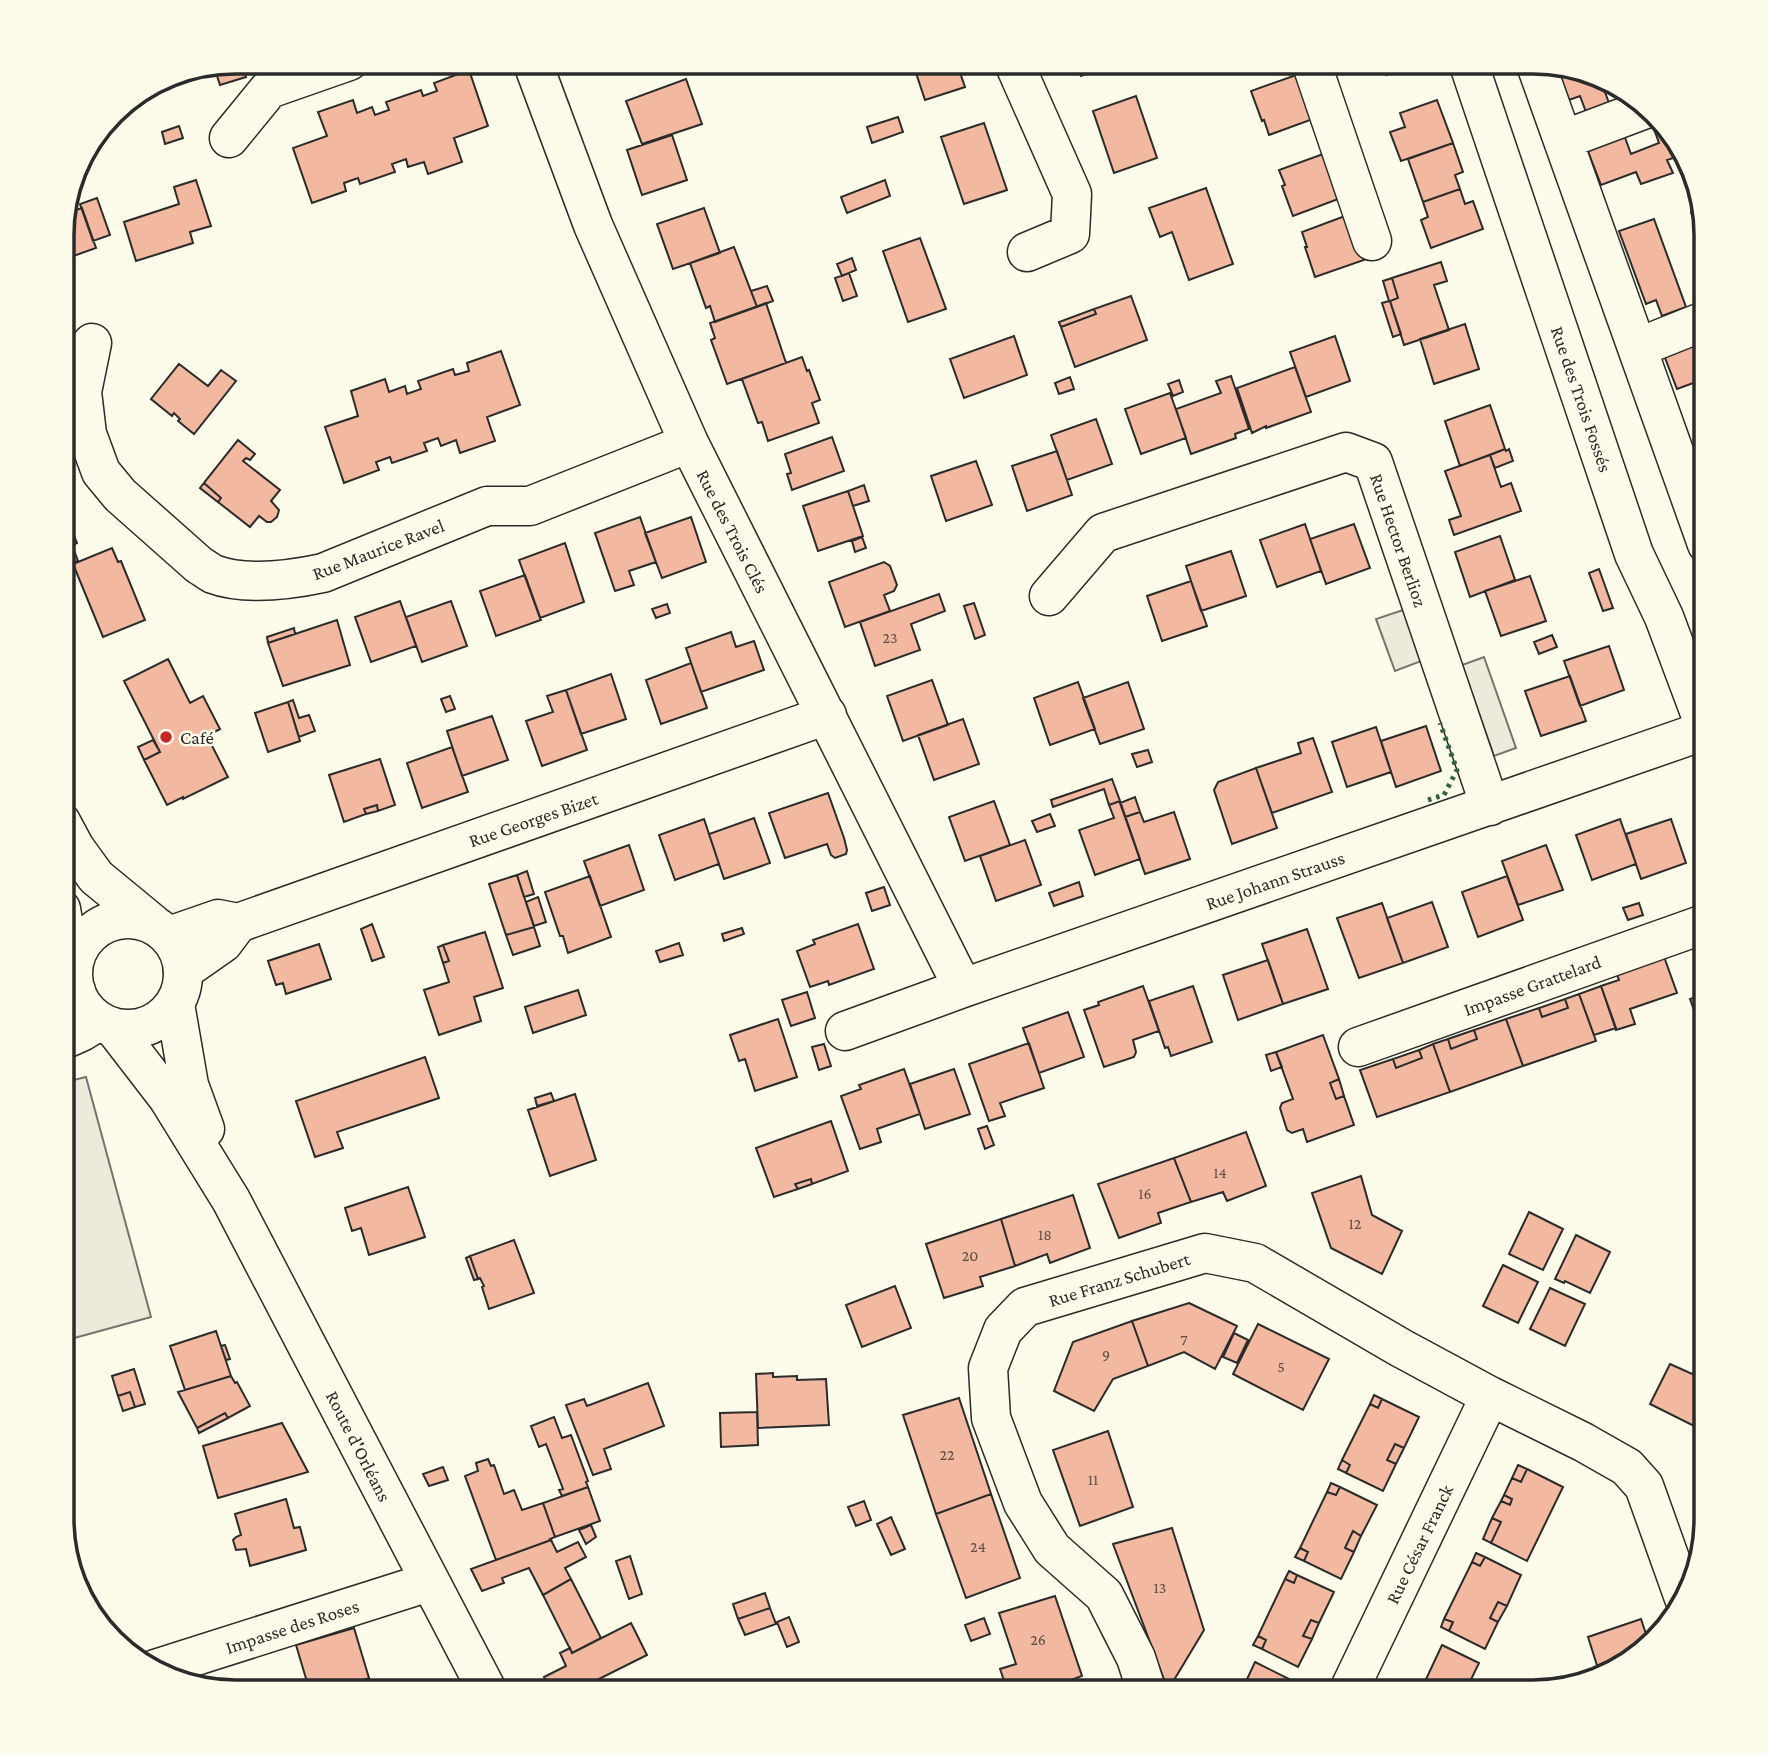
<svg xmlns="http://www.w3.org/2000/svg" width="1768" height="1753" viewBox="0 0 1768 1753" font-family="'Crimson Pro',serif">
	<rect width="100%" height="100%" fill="#fdfbea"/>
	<!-- parking -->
	<path fill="#eceadb" stroke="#74746e" stroke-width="2" d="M1406 609 1424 660 1395 671 1376 619Z
		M1484 657 1516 748 1494 756 1462 665Z
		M86 1077 151 1317 67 1340 61 1321V1083Z"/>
	<!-- building -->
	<path fill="#f2b8a0" stroke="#2b2b2b" stroke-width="2" d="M240 61 246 77 220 85 214 67 230 62Z
		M612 61H645L615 72Z
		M912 61H956L965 87 925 100Z
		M1076 61H1122L1081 76Z
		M1242 62H1279L1247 73Z
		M1355 62H1365L1366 66 1357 69Z
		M1382 62H1423L1386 75Z
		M1556 65 1599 76 1609 103 1586 112 1580 96 1569 100Z
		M469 70 488 126 454 138 462 162 428 174 424 162 408 167 406 159 392 164 395 172 360 184 358 178 344 183 346 191 312 203 293 148 327 136 318 112 353 100 357 113 372 107 375 115 389 110 386 102 421 90 423 96 437 91 434 83Z
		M1299 74 1313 119 1269 135 1264 120 1262 121 1251 91Z
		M686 79 702 124 642 144 626 101Z
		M1136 96 1157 158 1114 173 1093 111Z
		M1437 100 1453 143 1401 161 1390 132 1405 127 1400 113Z
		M898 117 903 132 872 143 867 127Z
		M1661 118 1685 154 1667 160 1673 173 1641 184 1636 172 1601 185 1586 146 1623 132 1631 154 1659 143 1651 121Z
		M984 123 1007 190 964 204 941 137Z
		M179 126 183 138 165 144 162 132Z
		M672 135 687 180 642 195 627 150Z
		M1453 143 1463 172 1455 175 1460 189 1423 202 1408 159Z
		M1323 154 1341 198 1293 216 1282 186 1285 185 1279 170Z
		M196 180 211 226 190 232 193 243 136 261 124 222 179 204 174 187Z
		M885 180 890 196 847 213 841 197Z
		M1206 188 1233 264 1189 280 1172 232 1160 237 1149 208Z
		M1460 189 1465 204 1473 201 1483 229 1431 248 1421 220 1428 217 1423 202Z
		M97 198 110 235 93 241 80 204Z
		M82 208 96 248 62 260V222L64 214Z
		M704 208 720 253 673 269 657 224Z
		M1702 208 1707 234V240L1702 242 1691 212Z
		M1345 216 1353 230 1364 260 1315 277 1305 247H1307L1302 232Z
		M1654 219 1686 307 1662 316 1656 300 1646 304 1619 231Z
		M920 238 946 309 908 322 883 251Z
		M734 247 757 307 715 322 710 306 706 308 690 263Z
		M852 258 856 270 842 276 837 264Z
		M1441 262 1447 281 1434 285 1449 330 1404 345 1390 301 1398 298 1392 278Z
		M849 273 857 296 843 301 835 278Z
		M1392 278 1398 298 1390 301 1401 334 1393 337 1382 303 1389 301 1383 281Z
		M767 286 773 301 757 307 751 291Z
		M1131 296 1147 340 1075 367 1061 327 1096 314 1094 309Z
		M766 303 786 363 727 384 711 340 715 338 710 323Z
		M1094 309 1096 314 1061 327 1059 322Z
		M1465 324 1479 369 1434 384 1420 339Z
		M1014 336 1027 375 964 398 950 359Z
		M1335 336 1350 381 1306 397 1290 352Z
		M1698 336 1707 358V378L1677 389 1662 350Z
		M501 351 520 405 487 417 495 441 460 453 456 440 441 446 438 438 424 443 427 451 392 463 390 457 376 462 379 470 344 483 325 427 358 416 351 391 385 379 389 392 405 386 407 394 421 389 418 381 453 369 455 375 469 371 467 363Z
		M802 357 807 371 809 370 820 400 812 403 819 423 768 441 762 422 758 423 742 379Z
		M179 364 208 386 221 370 236 381 194 434 178 421 180 419 174 413 172 416 151 399Z
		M1295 367 1311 412 1266 428V426L1252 433 1237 388Z
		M1231 376 1249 429 1235 434 1236 438 1191 454 1176 409 1221 393 1216 381Z
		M1070 377 1074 389 1059 394 1055 383Z
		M1179 380 1183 392 1173 396 1168 384Z
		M1170 393 1186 438 1141 454 1125 409Z
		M1490 405 1505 449 1460 466 1445 421Z
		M1096 419 1112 464 1067 480 1051 435Z
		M1707 434V469L1695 438Z
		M832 437 844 471 792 490 787 474 791 473 785 454Z
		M238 440 255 454 250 460 246 458 243 461 280 490 271 501 279 510 277 517 271 522H267L259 516 250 527 218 502 221 498 204 483Z
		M1505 449 1506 451 1509 449 1513 461 1495 468 1490 455Z
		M1057 451 1072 495 1027 511 1012 466Z
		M1490 455 1501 487 1511 483 1521 511 1454 535 1449 520 1461 516 1445 471Z
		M976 461 992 505 946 521 931 476Z
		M204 483 221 498 218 502 200 488Z
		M864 485 869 501 853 506 848 491Z
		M848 491 863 536 818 551 803 506Z
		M62 497 69 516 66 517 77 543 62 550Z
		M640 517 656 562 629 571 634 585 615 591 595 533Z
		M691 517 706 562 662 578 645 533Z
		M1305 524 1321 571 1277 587 1260 540Z
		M1354 524 1370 568 1326 584 1310 539Z
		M1500 536 1515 580 1470 597 1455 552Z
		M862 537 866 548 855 552 852 541Z
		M565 543 584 602 540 618 519 560Z
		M72 545 78 561 62 568V550Z
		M112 548 118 562 121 561 145 620 103 637 73 564Z
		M1231 551 1246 596 1201 611 1186 566Z
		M884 562 890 566 897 585 894 591 884 595 890 611 845 627 829 582Z
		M1599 569 1613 608 1603 611 1589 573Z
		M525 575 541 620 496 636 480 591Z
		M1530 576 1546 621 1501 636 1485 591Z
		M1191 581 1207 626 1162 641 1147 596Z
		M939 594 945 611 911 624 920 650 875 666 860 622Z
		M400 601 416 646 371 662 355 617Z
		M451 601 467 646 422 662 406 617Z
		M974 603 985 635 975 639 964 606Z
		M667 604 670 613 656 618 652 609Z
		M337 620 350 665 283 686 268 643Z
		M294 628 295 634 268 643 267 637Z
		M731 632 736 647 754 641 764 670 701 692 686 648Z
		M1552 635 1557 647 1539 654 1534 642Z
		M1609 646 1624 690 1580 706 1564 661Z
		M168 659 190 703 203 696 220 729 207 736 228 777 183 799V797L167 805 144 760 160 752 124 681Z
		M691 663 707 708 661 724 646 680Z
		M611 674 626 719 581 734 566 690Z
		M1570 676 1586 721 1541 736 1525 691Z
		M932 680 948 725 903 741 887 696Z
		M1078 682 1095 729 1050 745 1034 698Z
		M1128 682 1144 729 1100 744 1083 698Z
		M566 690 587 750 542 766 526 721 553 712 547 696Z
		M450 696 455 709 446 712 441 699Z
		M293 700 299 718 309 715 315 731 299 737 288 702Z
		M288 702 300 741 268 752 255 713Z
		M492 716 508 760 462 776 447 731Z
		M963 719 979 764 934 780 918 735Z
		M1426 726 1441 771 1396 787 1381 741Z
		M1376 727 1391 772 1347 787 1332 742Z
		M1313 738 1332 792 1272 813 1256 768 1301 753 1298 743Z
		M153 740 160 752 144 760 138 747Z
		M452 747 468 792 422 808 407 763Z
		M1148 750 1152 762 1137 767 1132 754Z
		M380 759 395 805 378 811 377 805 364 809 366 814 344 822 329 775Z
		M1256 768 1277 828 1232 844 1214 790 1218 782Z
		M1112 779 1120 801 1109 805 1104 789 1053 807 1051 800Z
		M828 793 844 838 847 850 846 854 835 858 831 855 827 844 785 858 769 813Z
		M1135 797 1140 812 1125 817 1120 803Z
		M994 801 1010 845 965 861 949 817Z
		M1120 801 1140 859 1095 875 1079 830 1114 818 1109 805Z
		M377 805 378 811 366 814 364 809Z
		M1140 812 1144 822 1174 812 1190 859 1145 874 1125 817Z
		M1050 814 1055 826 1037 832 1032 821Z
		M754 818 770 863 724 879 709 834Z
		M704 819 719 864 675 880 659 835Z
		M1620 819 1636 864 1592 880 1576 835Z
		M1671 819 1686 863 1641 879 1626 834Z
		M1025 840 1041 885 996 901 980 856Z
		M629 845 644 890 600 906 584 861Z
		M1546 845 1563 890 1518 905 1502 861Z
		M527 871 534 894 524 897 517 875Z
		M517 875 534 927 506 935 489 884Z
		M590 876 611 937 568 953 563 936H560L545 892Z
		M1507 876 1523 920 1478 937 1462 892Z
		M1079 882 1083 896 1054 906 1049 893Z
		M884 887 890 905 872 911 866 893Z
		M538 897 546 922 534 926 526 902Z
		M1432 902 1448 947 1403 963 1387 918Z
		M1382 903 1403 963 1359 978 1337 918Z
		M1639 903 1643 915 1628 920 1623 908Z
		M372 924 384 957 372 961 361 929Z
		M858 924 874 969 829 985 828 981 810 987 797 951 815 944 813 940Z
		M534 927 540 946 513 955 506 935Z
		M742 928 744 934 724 941 722 934Z
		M1307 929 1328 989 1283 1004 1262 944Z
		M485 932 503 988 474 997 481 1021 439 1035 424 990 449 982 443 963 449 961 443 945Z
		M679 943 683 955 660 962 656 951Z
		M319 944 331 979 286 994 283 983 276 985 268 961Z
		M443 945 449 961 443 963 438 947Z
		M1662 951 1677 993 1630 1009 1635 1024 1616 1030 1601 986 1619 980 1616 972Z
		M1268 960 1283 1004 1238 1020 1223 975Z
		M1143 986 1159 1031 1133 1040 1136 1052 1134 1057 1104 1067 1084 1010 1099 1005 1098 1002Z
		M1193 986 1212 1042 1171 1056 1168 1047 1165 1048 1149 1001Z
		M1601 986 1616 1028 1594 1035 1579 994Z
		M578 990 586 1015 533 1033 525 1007Z
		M807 992 815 1018 791 1026 782 1000Z
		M1707 993V1046L1690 999Z
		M1579 994 1596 1041 1523 1066 1506 1019 1539 1008 1542 1017 1568 1008 1565 999Z
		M1565 999 1568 1008 1542 1017 1539 1008Z
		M1068 1012 1084 1057 1039 1073 1023 1028Z
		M778 1019 797 1077 755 1091 745 1059 739 1061 730 1035Z
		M1506 1019 1523 1066 1450 1092 1433 1044 1448 1039 1451 1049 1477 1039 1474 1030Z
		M1474 1030 1477 1039 1451 1049 1448 1039Z
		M1323 1035 1339 1079 1330 1083 1336 1099 1344 1096 1354 1125 1307 1142 1303 1129 1292 1133 1287 1130 1280 1108 1282 1103 1293 1099 1276 1052Z
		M1029 1043 1044 1088 1000 1103 1005 1116 989 1121 969 1064Z
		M824 1044 831 1066 819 1070 812 1047Z
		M1433 1044 1450 1092 1377 1117 1360 1070 1393 1059 1396 1068 1422 1058 1419 1050Z
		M1419 1050 1422 1058 1396 1068 1393 1059Z
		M1276 1052 1282 1067 1271 1071 1266 1055Z
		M425 1057 439 1098 337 1132 343 1148 315 1157 296 1101Z
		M904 1069 920 1114 877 1129 881 1142 860 1149 841 1096 861 1089 859 1085Z
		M954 1069 970 1114 925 1129 910 1084Z
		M1339 1079 1344 1096 1336 1099 1330 1083Z
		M551 1093 554 1101 537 1106 535 1098Z
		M575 1094 596 1160 550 1176 528 1110Z
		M831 1121 848 1171 812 1184 811 1179 795 1184 798 1189 774 1197 756 1148Z
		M987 1126 994 1145 985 1149 978 1129Z
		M1246 1132 1266 1186 1227 1201 1223 1192 1191 1202 1174 1158Z
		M1174 1158 1191 1202 1158 1213 1161 1223 1119 1238 1098 1184Z
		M1361 1176 1372 1215 1402 1231 1382 1274 1331 1248 1312 1193Z
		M811 1179 812 1184 798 1189 795 1184Z
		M408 1187 425 1237 369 1255 361 1228 352 1231 345 1208Z
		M1073 1195 1090 1248 1050 1263 1047 1254 1015 1266 1001 1219Z
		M1529 1212 1563 1229 1543 1270 1509 1254Z
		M1001 1219 1015 1266 980 1277 983 1286 944 1298 926 1244Z
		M1576 1235 1610 1252 1590 1293 1565 1281 1564 1283 1555 1279Z
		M514 1240 534 1293 489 1309 482 1287 484 1286 480 1278 478 1279 470 1256Z
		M470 1256 478 1279 474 1280 466 1258Z
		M1503 1265 1538 1282 1518 1323 1483 1306Z
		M895 1286 911 1328 862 1347 846 1305Z
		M1550 1288 1585 1304 1565 1346 1530 1329Z
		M1189 1303 1237 1326 1215 1369 1184 1352 1148 1366 1132 1321Z
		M1132 1321 1148 1366 1113 1379 1094 1411 1054 1391 1073 1342Z
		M1258 1324 1329 1359 1303 1410 1233 1374Z
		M216 1331 231 1376 185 1390 170 1346Z
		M1234 1333 1248 1340 1237 1363 1223 1357Z
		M225 1345 230 1359 226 1360 221 1346Z
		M1670 1364 1701 1378 1707 1375V1425L1698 1428 1650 1404Z
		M134 1369 145 1404 135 1407 130 1392 118 1396 112 1376Z
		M773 1373V1377L797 1376V1380L826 1379 829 1425 758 1428 756 1374Z
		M231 1376 235 1383 237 1382 250 1406 228 1418 225 1413 197 1428 178 1392Z
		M648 1383 664 1426 604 1449 611 1469 593 1475 566 1405 584 1399 587 1406Z
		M130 1392 135 1407 123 1411 118 1396Z
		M1374 1395 1382 1399 1378 1408 1370 1404Z
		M959 1398 991 1494 936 1514 903 1415Z
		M1382 1399 1419 1417 1404 1448 1395 1444 1387 1460 1396 1464 1383 1491 1346 1473 1350 1465 1342 1460 1370 1404 1378 1408Z
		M757 1412 758 1445 721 1447 720 1413Z
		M225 1413 228 1418 199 1433 197 1428Z
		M554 1417 562 1438 571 1435 588 1481 586 1482 588 1487 562 1496 559 1490 563 1489 546 1444 539 1447 531 1426Z
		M282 1423 308 1472 218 1498 203 1446Z
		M1108 1431 1133 1507 1080 1526 1053 1450Z
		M1395 1444 1404 1448 1396 1464 1387 1460Z
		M488 1459 491 1466 494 1465 504 1494 514 1490 522 1510 543 1503 555 1537 550 1539 551 1540 496 1560 465 1476 478 1471 476 1463Z
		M1342 1460 1350 1465 1346 1473 1338 1469Z
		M1518 1465 1527 1469 1521 1482 1512 1478Z
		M443 1467 448 1480 429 1486 423 1474Z
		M1527 1469 1563 1487 1527 1561 1491 1543 1501 1522 1492 1518 1501 1501 1510 1505 1512 1499 1504 1495 1512 1478 1521 1482Z
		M1331 1483 1340 1487 1336 1495 1327 1492Z
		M588 1487 600 1521 555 1537 543 1503Z
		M1340 1487 1377 1505 1361 1536 1353 1531 1345 1548 1354 1552 1341 1579 1304 1561 1308 1552 1300 1548 1327 1492 1336 1495Z
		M991 1494 1020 1578 966 1598 936 1514Z
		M1504 1495 1512 1499 1510 1505 1501 1501Z
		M286 1499 294 1528 300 1527 306 1550 250 1566 246 1549 236 1550 233 1540 236 1537 241 1535 235 1514Z
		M864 1501 871 1520 856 1526 848 1507Z
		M891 1517 905 1549 891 1555 877 1524Z
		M1492 1518 1501 1522 1491 1543 1483 1539Z
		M591 1525 596 1537 586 1544 579 1530Z
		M1172 1528 1204 1630 1168 1690 1113 1544Z
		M1353 1531 1361 1536 1354 1552 1345 1548Z
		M551 1540 557 1552 578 1542 586 1557 565 1568 571 1579 543 1595 529 1568 502 1578 504 1583 482 1591 471 1569Z
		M1300 1548 1308 1552 1304 1561 1295 1557Z
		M1476 1553 1485 1557 1480 1566 1472 1562Z
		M630 1556 642 1594 629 1599 616 1561Z
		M1485 1557 1521 1575 1507 1606 1498 1602 1490 1618 1498 1622 1485 1649 1449 1631 1453 1622 1444 1619 1472 1562 1480 1566Z
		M1289 1571 1297 1575 1294 1583 1285 1579Z
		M1297 1575 1334 1592 1319 1623 1311 1620 1303 1636 1312 1639 1298 1667 1262 1649 1266 1640 1258 1636 1285 1579 1294 1583Z
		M571 1579 601 1638 572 1653 543 1595Z
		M765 1593 770 1608 738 1619 733 1604Z
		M1055 1596 1082 1676 1038 1692H1008L1000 1669 1016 1664 999 1613Z
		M1498 1602 1507 1606 1498 1622 1490 1618Z
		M770 1608 776 1624 745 1635 738 1619Z
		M789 1617 799 1642 787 1647 777 1622Z
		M984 1618 990 1634 971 1641 965 1625Z
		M1444 1619 1453 1622 1449 1631 1441 1627Z
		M1641 1619 1650 1646 1601 1678 1588 1637Z
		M1311 1620 1319 1623 1312 1639 1303 1636Z
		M631 1623 647 1655 573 1692H552L544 1677 566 1666 560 1653 570 1648 572 1653Z
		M354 1628 369 1678 325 1692H310L296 1645Z
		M1258 1636 1266 1640 1262 1649 1253 1645Z
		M1442 1645 1479 1663 1465 1692H1420Z
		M1255 1662 1291 1680 1286 1692H1241Z
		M369 1678 373 1692H325Z
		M683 1685 686 1692H671Z"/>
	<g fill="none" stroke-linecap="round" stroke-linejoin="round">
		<defs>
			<path id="minor" d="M532 61 593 225 689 443 963 988
				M1013 61 1072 194 1070 234 1027 252
				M1311 62 1372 241
				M1468 62 1634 554 1664 617 1707 732
				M1535 62 1707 544
				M229 138 269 89 349 61
				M1563 140 1648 108
				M92 343 82 392 87 434 101 472 120 495 199 565C204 568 209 572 213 574 245 586 290 580 323 573L487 506H530L689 443
				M1637 348 1707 320
				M1049 596 1103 533 1346 452 1373 462 1490 806
				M169 936 218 919 238 923 827 715
				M183 971 223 943 238 923
				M61 1000 76 991
				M845 1031 963 988 1706 730
				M61 1041 81 1032 99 1021
				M1358 1047 1707 923
				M155 1669 429 1582
				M1147 1692 1136 1658 1104 1595 1052 1549 1023 1503 991 1418 988 1368 1003 1330 1025 1307 1205 1253 1255 1263 1401 1348 1490 1396 1583 1442 1627 1467 1644 1486 1684 1598
				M1348 1692 1490 1396"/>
			<path id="major" d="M61 822 75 848 96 877 153 924
				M61 909 72 972
				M73 974a55 55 0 1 1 110 0a55 55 0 1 1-110 0Z
				M175 1004 189 1085 205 1129
				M114 1028 168 1098 231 1200 488 1692"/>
		</defs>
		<!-- minor casing -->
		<use href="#minor" stroke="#2b2b2b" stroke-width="41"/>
		<!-- major casing -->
		<use href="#major" stroke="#2b2b2b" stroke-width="41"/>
		<!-- minor -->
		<use href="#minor" stroke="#fdfbea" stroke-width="38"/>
		<!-- major -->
		<use href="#major" stroke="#fdfbea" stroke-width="38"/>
		<!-- hedge -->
		<path stroke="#34623c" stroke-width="5" stroke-dasharray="3.5 5" stroke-linecap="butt" d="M1428 800 1444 795 1457 770 1440 723"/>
	</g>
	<!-- markers -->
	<circle fill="#c62828" stroke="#fdfbea" stroke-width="2.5" cx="166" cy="737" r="7"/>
	<g text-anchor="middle" stroke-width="5" stroke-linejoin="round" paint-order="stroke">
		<!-- number labels -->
		<g font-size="16" fill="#5d4e48">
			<text x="890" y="643">23</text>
			<text x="1220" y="1178">14</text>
			<text x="1145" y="1199">16</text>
			<text x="1355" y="1229">12</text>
			<text x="1045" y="1240">18</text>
			<text x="970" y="1261">20</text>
			<text x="1184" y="1345">7</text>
			<text x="1106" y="1360">9</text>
			<text x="1281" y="1372">5</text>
			<text x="947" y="1460">22</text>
			<text x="1093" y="1485">11</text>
			<text x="978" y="1552">24</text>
			<text x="1160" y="1593">13</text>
			<text x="1038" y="1645">26</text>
		</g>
		<!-- street labels -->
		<g font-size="19" fill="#2b2b2b" stroke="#fdfbea">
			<text transform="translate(1582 399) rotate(71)" y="7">Rue des Trois Fossés</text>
			<text transform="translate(733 531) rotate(63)" y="7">Rue des Trois Clés</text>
			<text transform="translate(1399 540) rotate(71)" y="7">Rue Hector Berlioz</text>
			<text transform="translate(378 549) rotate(-21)" y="7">Rue Maurice Ravel</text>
			<text transform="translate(533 819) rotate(-19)" y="7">Rue Georges Bizet</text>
			<text transform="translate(1275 880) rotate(-19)" y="7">Rue Johann Strauss</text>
			<text transform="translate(1532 985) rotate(-20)" y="7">Impasse Grattelard</text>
			<text transform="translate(1119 1279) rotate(-17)" y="7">Rue Franz Schubert</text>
			<text transform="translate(359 1446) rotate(63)" y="7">Route d'Orléans</text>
			<text transform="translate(1419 1544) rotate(-64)" y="7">Rue César Franck</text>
			<text transform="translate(292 1626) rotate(-18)" y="7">Impasse des Roses</text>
		</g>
		<!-- poi labels -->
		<g font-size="19" fill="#2b2b2b" stroke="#fdfbea" text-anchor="start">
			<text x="180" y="744">Café</text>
		</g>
	</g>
	<!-- crop -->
	<path d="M0 0H1768V1753H0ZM235 74H1533A161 161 0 0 1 1694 235V1519A161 161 0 0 1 1533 1680H235A161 161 0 0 1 74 1519V235A161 161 0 0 1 235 74Z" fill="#fdfbea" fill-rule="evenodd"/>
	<path fill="none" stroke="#2b2b2b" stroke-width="3.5" d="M235 74H1533A161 161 0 0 1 1694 235V1519A161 161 0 0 1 1533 1680H235A161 161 0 0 1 74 1519V235A161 161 0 0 1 235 74Z"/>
</svg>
